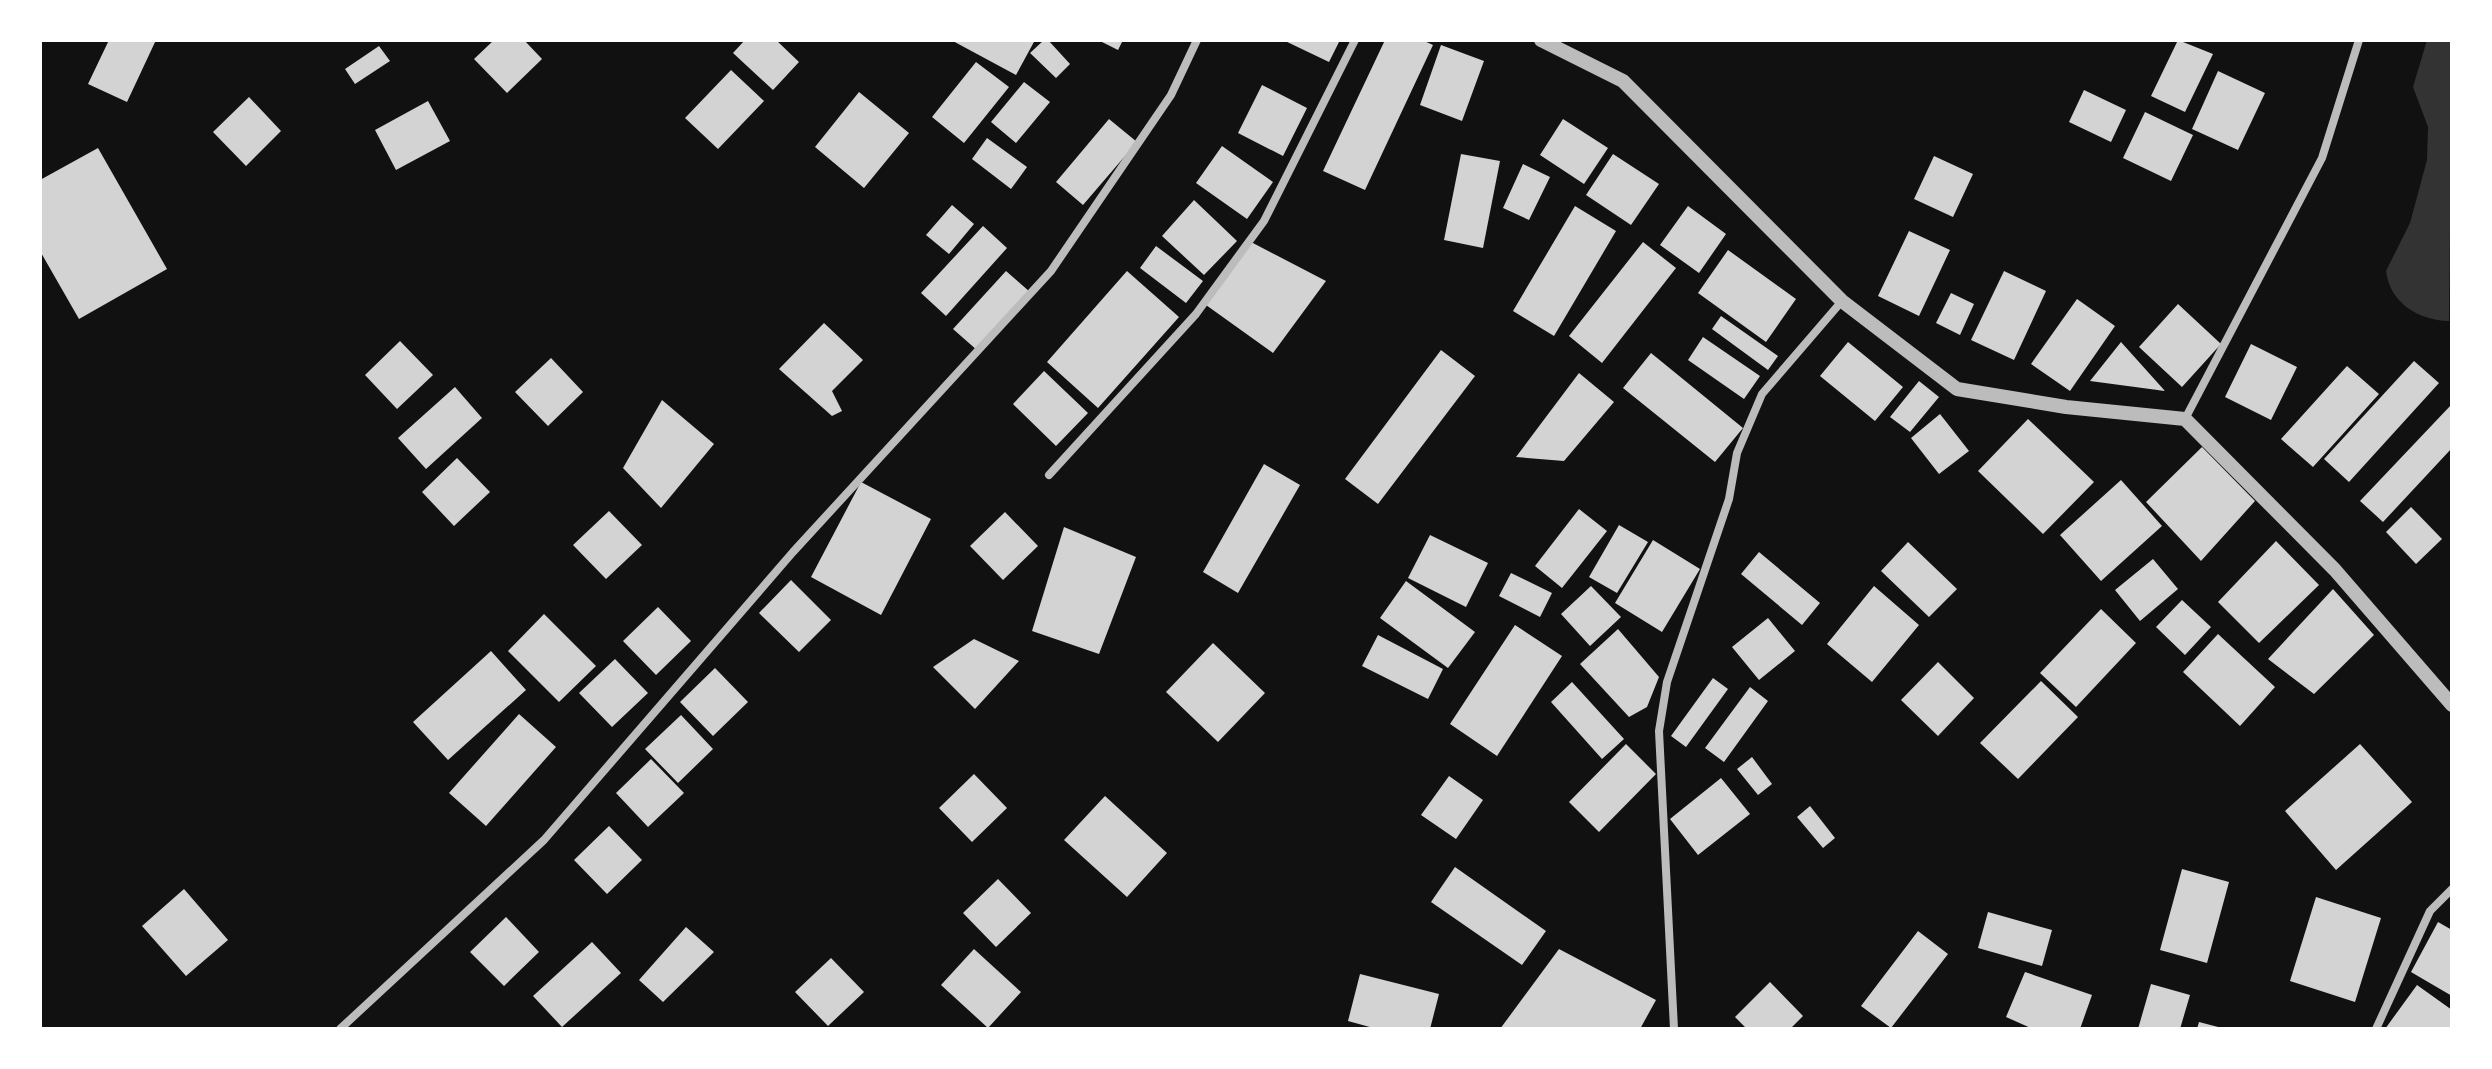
<svg xmlns="http://www.w3.org/2000/svg" width="2492" height="1069" viewBox="0 0 2492 1069" font-family="Helvetica,sans-serif">
	<rect width="100%" height="100%" fill="#111"/>
	<!-- water -->
	<path fill="#333" d="M2427 40H2452L2449 321C2418 320 2390 303 2386 271L2410 223 2427 160 2428 127 2413 87Z"/>
	<!-- building -->
	<path fill="#d3d3d3" d="M109 40H156L127 102 88 84Z
		M494 40H524L542 59 507 93 474 59Z
		M745 40H776L799 62 773 90 733 53Z
		M951 40H1035L1016 75Z
		M1044 40H1048L1070 64 1056 78 1030 53Z
		M1098 40H1123L1118 50Z
		M1283 40H1340L1329 62Z
		M1385 40H1422L1433 45 1365 190 1323 171Z
		M2178 40 2213 54 2185 112 2151 96Z
		M1441 45 1484 61 1462 121 1420 105Z
		M379 46 390 61 355 84 345 69Z
		M976 62 1009 87 964 143 932 117Z
		M731 70 764 101 718 149 685 118Z
		M2218 71 2265 93 2238 150 2192 129Z
		M1024 82 1050 102 1016 143 991 122Z
		M1262 85 1307 108 1283 156 1238 133Z
		M2084 90 2126 110 2111 142 2069 122Z
		M859 92 909 133 864 188 815 147Z
		M249 97 281 131 246 166 213 132Z
		M428 101 450 141 396 170 375 130Z
		M2145 112 2193 135 2171 181 2123 158Z
		M1109 119 1137 142 1083 205 1056 182Z
		M1563 119 1608 148 1584 184 1540 155Z
		M987 138 1027 167 1011 189 972 159Z
		M1222 146 1273 182 1247 219 1196 183Z
		M98 148 167 269 79 319 40 251V180Z
		M1461 154 1500 161 1483 248 1444 240Z
		M1613 154 1659 184 1631 225 1586 195Z
		M1934 156 1973 174 1953 217 1914 199Z
		M1523 164 1550 177 1529 220 1503 208Z
		M1194 200 1237 241 1204 275 1162 236Z
		M952 205 974 224 949 254 926 235Z
		M1575 206 1616 231 1554 336 1513 311Z
		M1688 206 1726 234 1699 273 1660 245Z
		M983 226 1007 248 946 316 921 293Z
		M1909 231 1950 250 1919 316 1878 296Z
		M1251 242 1326 281 1273 353 1206 305Z
		M1643 242 1676 268 1602 363 1569 336Z
		M1156 246 1203 281 1186 303 1140 268Z
		M1728 250 1796 299 1766 342 1698 293Z
		M1006 271 1030 292 978 351 953 329Z
		M1127 271 1179 317 1098 408 1047 362Z
		M2004 271 2046 291 2014 360 1971 340Z
		M1951 293 1974 304 1960 335 1936 323Z
		M2077 299 2115 326 2070 391 2031 364Z
		M2178 304 2221 344 2182 387 2139 347Z
		M1721 316 1778 356 1768 370 1712 329Z
		M824 323 863 360 832 391 842 411 832 416 779 369Z
		M1703 337 1760 376 1744 399 1688 360Z
		M400 341 433 375 397 409 365 375Z
		M1848 342 1903 387 1875 421 1820 376Z
		M2121 342 2165 391 2090 381Z
		M2251 344 2297 367 2271 420 2225 397Z
		M1441 350 1475 376 1378 504 1345 479Z
		M1651 353 1743 428 1715 462 1623 388Z
		M551 358 583 392 548 426 515 392Z
		M2414 361 2439 383 2349 482 2324 459Z
		M2347 366 2379 394 2313 467 2281 439Z
		M1044 371 1088 413 1056 446 1013 404Z
		M1579 373 1614 402 1564 461 1516 457Z
		M1919 381 1939 397 1910 432 1890 417Z
		M455 387 482 418 426 469 398 438Z
		M662 400 714 444 661 508 623 468Z
		M2452 404V448L2383 522 2360 501Z
		M1940 414 1969 451 1939 474 1911 438Z
		M2028 419 2094 482 2043 534 1978 471Z
		M2202 447 2255 501 2201 561 2146 502Z
		M457 458 490 492 454 526 422 492Z
		M1264 464 1300 485 1238 593 1203 572Z
		M2121 480 2162 526 2101 581 2060 535Z
		M861 482 931 519 881 615 811 577Z
		M2411 507 2442 539 2416 564 2386 532Z
		M1579 509 1607 531 1562 588 1535 566Z
		M609 511 642 545 606 579 573 545Z
		M1005 512 1038 546 1003 580 970 546Z
		M1619 525 1648 542 1617 593 1589 577Z
		M1064 527 1136 557 1099 654 1032 631Z
		M1430 535 1488 563 1466 607 1408 578Z
		M1653 540 1700 569 1662 632 1615 603Z
		M2276 541 2319 585 2259 643 2218 602Z
		M1908 542 1957 589 1929 617 1881 571Z
		M1759 552 1820 603 1802 625 1741 574Z
		M2153 559 2178 589 2140 621 2115 590Z
		M1511 573 1552 593 1540 617 1499 596Z
		M791 580 831 620 799 652 759 613Z
		M1406 581 1475 632 1448 668 1380 618Z
		M1591 586 1621 617 1590 646 1561 614Z
		M1874 586 1919 625 1872 682 1827 644Z
		M2333 589 2374 635 2314 694 2268 659Z
		M2182 600 2211 627 2185 655 2156 627Z
		M658 607 691 641 656 675 623 641Z
		M2101 609 2136 643 2076 707 2040 673Z
		M544 614 596 666 559 702 508 651Z
		M1768 618 1795 651 1759 680 1732 647Z
		M1515 625 1562 656 1497 756 1450 724Z
		M1618 629 1659 677 1647 707 1629 717 1580 664Z
		M2218 634 2275 687 2240 726 2183 672Z
		M1378 635 1443 669 1428 699 1362 666Z
		M974 639 1019 661 975 709 933 667Z
		M1213 643 1265 693 1218 742 1166 692Z
		M491 651 526 690 448 760 413 722Z
		M615 659 648 693 612 727 579 693Z
		M1938 662 1974 698 1938 736 1901 700Z
		M715 668 748 702 713 736 680 702Z
		M1713 678 1728 689 1686 747 1671 736Z
		M2041 681 2078 717 2018 779 1980 743Z
		M1572 682 1624 739 1602 759 1551 702Z
		M1750 687 1768 701 1724 762 1705 748Z
		M519 714 556 747 486 826 449 793Z
		M681 715 713 749 678 783 645 749Z
		M1626 744 1656 774 1599 832 1569 802Z
		M2360 744 2412 802 2336 870 2285 811Z
		M1752 757 1772 784 1758 795 1737 769Z
		M651 759 684 793 648 827 616 793Z
		M974 774 1007 808 972 842 939 808Z
		M1449 776 1483 800 1456 839 1421 815Z
		M1721 778 1750 814 1698 855 1670 819Z
		M1105 796 1167 853 1127 897 1064 840Z
		M1810 806 1835 838 1823 848 1797 817Z
		M609 826 642 860 607 894 574 860Z
		M1455 867 1546 931 1522 965 1431 902Z
		M2182 869 2229 882 2207 963 2160 950Z
		M998 879 1031 913 996 947 963 913Z
		M184 889 228 940 186 976 142 926Z
		M2316 897 2381 918 2355 1002 2290 981Z
		M1988 912 2052 930 2042 966 1978 948Z
		M506 917 539 952 504 986 470 952Z
		M2438 922 2452 930V996L2411 972Z
		M686 927 714 952 663 1002 639 980Z
		M1918 931 1948 954 1891 1028 1861 1006Z
		M592 942 621 973 562 1027 533 996Z
		M974 949 1021 992 988 1028 941 985Z
		M1559 949 1656 1000 1640 1029H1500Z
		M831 958 864 992 828 1026 795 992Z
		M2025 972 2092 995 2080 1029H2033L2006 1017Z
		M1360 974 1439 994 1430 1029H1377L1348 1021Z
		M1770 982 1803 1016 1790 1029H1747L1735 1017Z
		M2151 984 2190 995 2180 1029H2138Z
		M2417 985 2452 1010V1029H2385Z
		M2199 1022 2222 1028V1029H2197Z"/>
	<g fill="none" stroke-linecap="round" stroke-linejoin="round">
		<!-- minor -->
		<path stroke="#bcbcbc" stroke-width="8" d="M2185 419 2322 158 2359 40
			M1049 475 1196 314 1264 221 1355 40
			M340 1029 544 840 793 552 1051 271 1171 95 1197 40
			M1674 1029 1659 731 1667 682 1729 499 1737 453 1762 394 1842 301
			M2376 1029 2430 911 2452 889"/>
		<!-- tertiary -->
		<path stroke="#bcbcbc" stroke-width="14" d="M1541 40 1623 81 1842 301 1957 389 2066 407 2185 419 2335 570 2452 705"/>
	</g>
	<!-- border -->
	<rect width="2492" height="1069" fill="none" stroke="#ffffff" stroke-width="84"/>
</svg>
